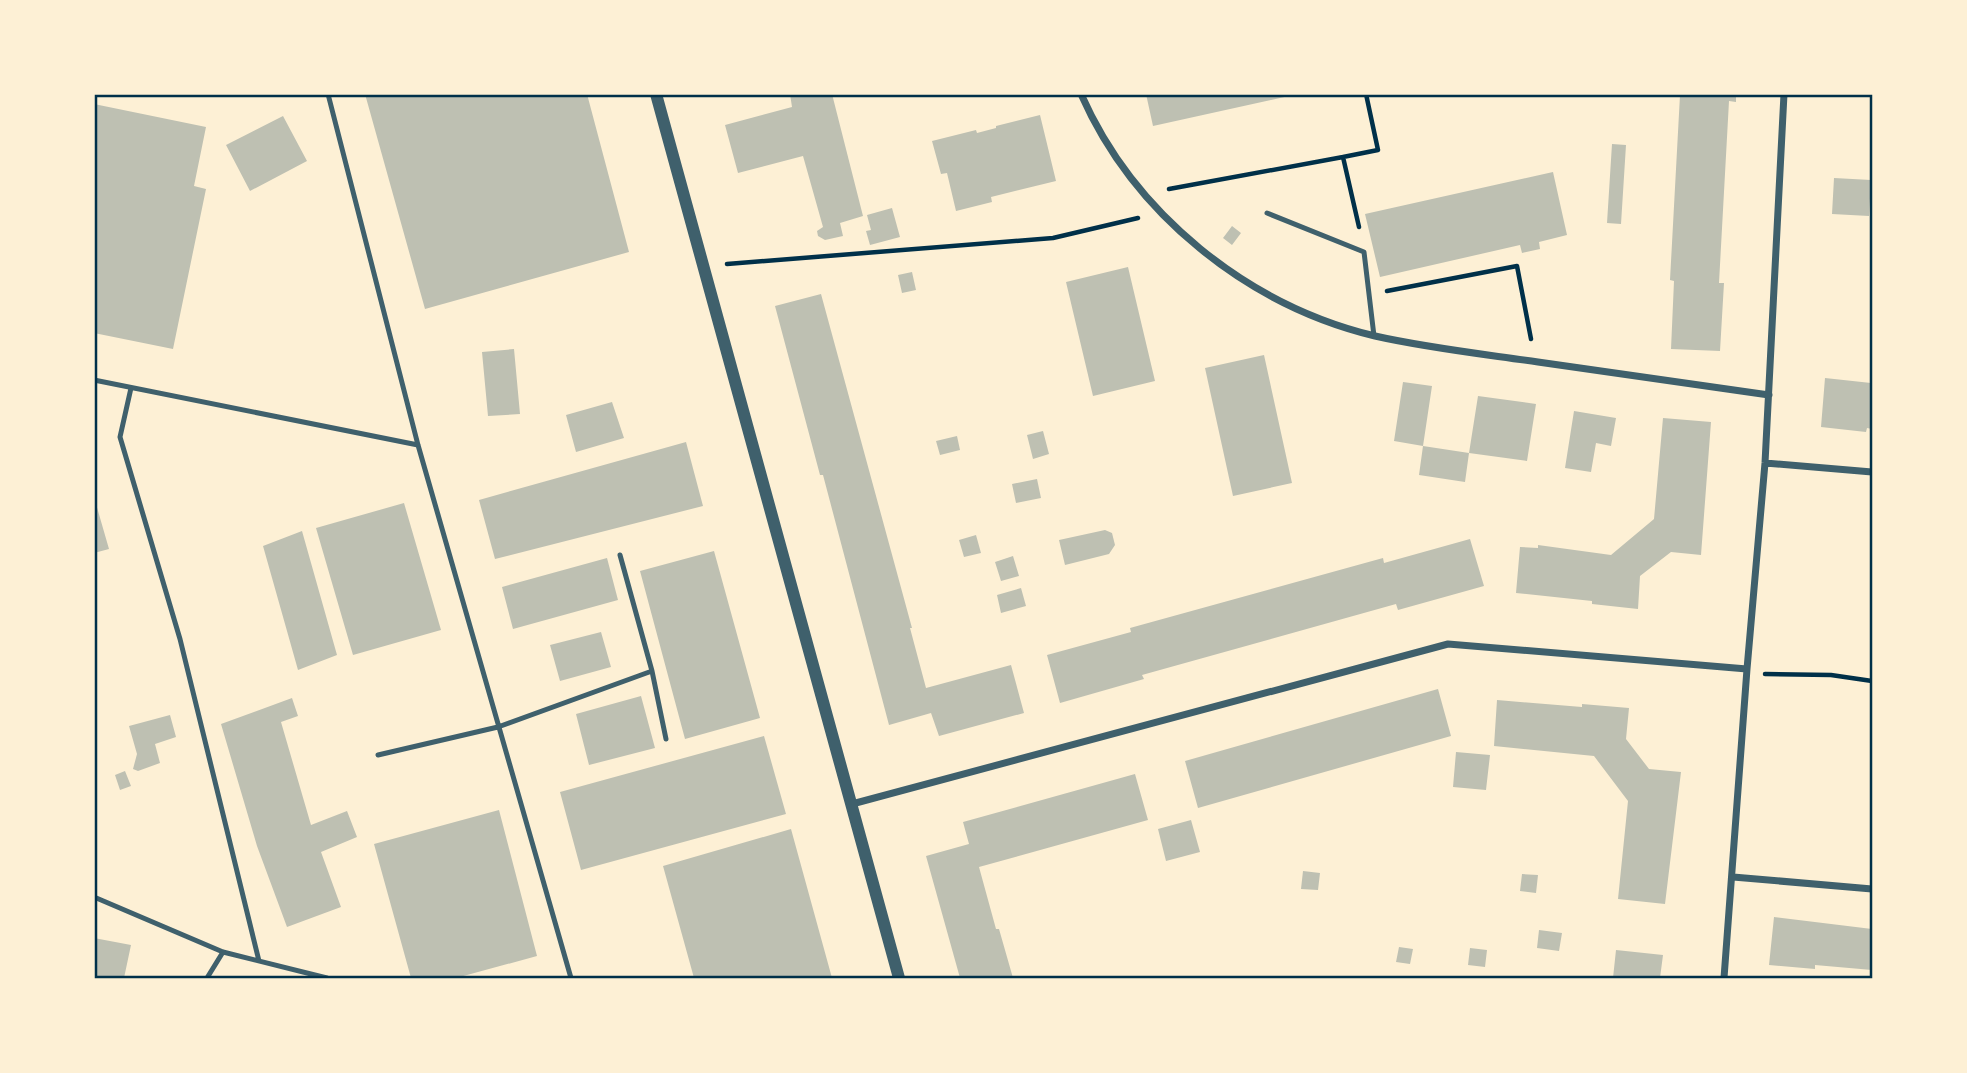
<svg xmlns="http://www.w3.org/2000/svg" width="1967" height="1073" viewBox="0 0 1967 1073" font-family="Helvetica,sans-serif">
	<rect width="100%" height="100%" fill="#fdf0d5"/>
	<!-- building -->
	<path fill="#bec0b2" d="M365 94H587L629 252 425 309Z
		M790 94H832L863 216 840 223 843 236 825 240 818 236 817 231 823 227 803 156 738 173 725 125 792 107Z
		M1146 94H1289V96L1153 126Z
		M1736 94V102L1729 101 1719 283H1724L1720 351 1671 349 1674 281 1670 280 1680 95Z
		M94 104 206 127 194 186 206 189 173 349 94 333Z
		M1040 115 1056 181 991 197 992 202 956 211 947 173 941 174 932 141 976 130 977 133 996 128V126Z
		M283 116 307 161 250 191 226 145Z
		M1612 144 1626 145 1621 224 1607 223Z
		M1553 172 1567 235 1539 242 1540 249 1522 253 1520 245 1380 277 1365 214Z
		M1834 178 1871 180 1869 216 1832 214Z
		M892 208 900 237 870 245 866 231 871 230 867 215Z
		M1232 226 1241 233 1232 245 1223 238Z
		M1128 267 1155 381 1093 396 1066 282Z
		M912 272 916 290 902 293 898 275Z
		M821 294 912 628H910L926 688 1011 665 1024 713 939 736 931 713 889 725 823 475H820L775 306Z
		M514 349 520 414 488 416 482 352Z
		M1264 355 1292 483 1233 496 1205 368Z
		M1825 378 1871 383 1872 429 1867 428 1866 432 1821 427Z
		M1403 382 1432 386 1423 446 1394 441Z
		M1478 396 1536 404 1527 461 1469 453Z
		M612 402 624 438 576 452 566 415Z
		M1574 411 1616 418 1611 446 1596 443 1591 472 1565 468Z
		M1663 418 1711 422 1701 555 1671 552 1640 576 1638 609 1592 604V601L1516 593 1520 547 1538 548V545L1611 555 1654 519Z
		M1043 431 1049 454 1033 459 1027 435Z
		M957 436 960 450 940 455 936 441Z
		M686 442 703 506 495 559 479 500Z
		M1423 446 1469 453 1465 482 1419 475Z
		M1037 479 1041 498 1016 503 1012 484Z
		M94 497 109 549 94 553Z
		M404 503 441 630 353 655 316 528Z
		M1105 530 1112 533 1115 545 1109 554 1065 565 1059 540Z
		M302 531 337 655 298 670 263 546Z
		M976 535 981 553 964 557 959 540Z
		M1470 539 1484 586 1398 610 1396 604 1142 675 1144 679 1060 703 1047 655 1131 632 1130 628 1383 558 1384 563Z
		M714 551 760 718 685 739 640 571Z
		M1013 556 1019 576 1001 581 995 562Z
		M607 558 618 600 513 629 502 587Z
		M1021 588 1026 606 1001 613 997 595Z
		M601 632 611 667 560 681 550 645Z
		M1438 689 1451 736 1198 808 1185 761Z
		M641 696 655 748 589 765 576 714Z
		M292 698 298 716 281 722 311 825 347 811 357 837 321 852 341 907 287 927 257 846 221 724Z
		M1497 700 1582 707V704L1629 708 1626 739 1649 769 1681 772 1665 904 1618 899 1628 801 1594 756 1494 746Z
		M170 715 176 737 155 744 160 763 138 771 133 769 137 754 129 726Z
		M764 736 786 814 581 870 560 792Z
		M1456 752 1490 755 1486 790 1453 787Z
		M125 771 131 786 120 790 115 775Z
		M1135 774 1148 820 979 867 996 929H999L1013 978H960L926 856 969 844 963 822Z
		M499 810 537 956 456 978H411L374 844Z
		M1191 820 1200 852 1166 861 1158 829Z
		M791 829 832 978H694L663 866Z
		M1303 871 1320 873 1318 890 1301 889Z
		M1522 874 1538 875 1536 893 1520 891Z
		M1774 917 1872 929V970L1815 965V969L1769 965Z
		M1539 930 1562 933 1559 951 1537 948Z
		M94 938 131 945 124 978H94Z
		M1399 947 1413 949 1410 964 1396 962Z
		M1470 948 1487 950 1485 967 1468 965Z
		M1616 950 1663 955 1660 978H1613Z"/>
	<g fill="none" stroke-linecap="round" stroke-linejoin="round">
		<!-- path -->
		<path stroke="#003049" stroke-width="4.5" d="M1169 189 1343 157
			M1359 227 1343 157 1378 150 1366 94
			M727 264 1053 238 1138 218
			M1387 291 1517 266 1531 339
			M1765 674 1831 675 1872 681"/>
		<!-- service -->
		<path stroke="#3f606c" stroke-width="5" d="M328 94 418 445 571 978
			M1267 213 1364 252 1374 336
			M94 380 418 445
			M131 388 120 437 180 639 259 961
			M652 671 666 739
			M378 755 498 727 652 671 620 555
			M94 897 223 952 327 978
			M207 978 223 952"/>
		<!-- minor -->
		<path stroke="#3f606c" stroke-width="7" d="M1081 94C1134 214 1247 305 1375 336 1428 348 1483 354 1538 362 1615 373 1692 384 1769 395
			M1765 463 1872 472
			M852 804 1448 644 1747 669
			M1733 877 1872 889
			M1724 978 1747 669 1765 463 1784 94"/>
		<!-- tertiary -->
		<path stroke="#3f606c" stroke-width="12" d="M656 94 899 978"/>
	</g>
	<!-- border -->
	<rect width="1967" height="1073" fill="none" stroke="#fdf0d5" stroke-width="192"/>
	<rect x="96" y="96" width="1775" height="881" fill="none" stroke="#003049" stroke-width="2.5"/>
</svg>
